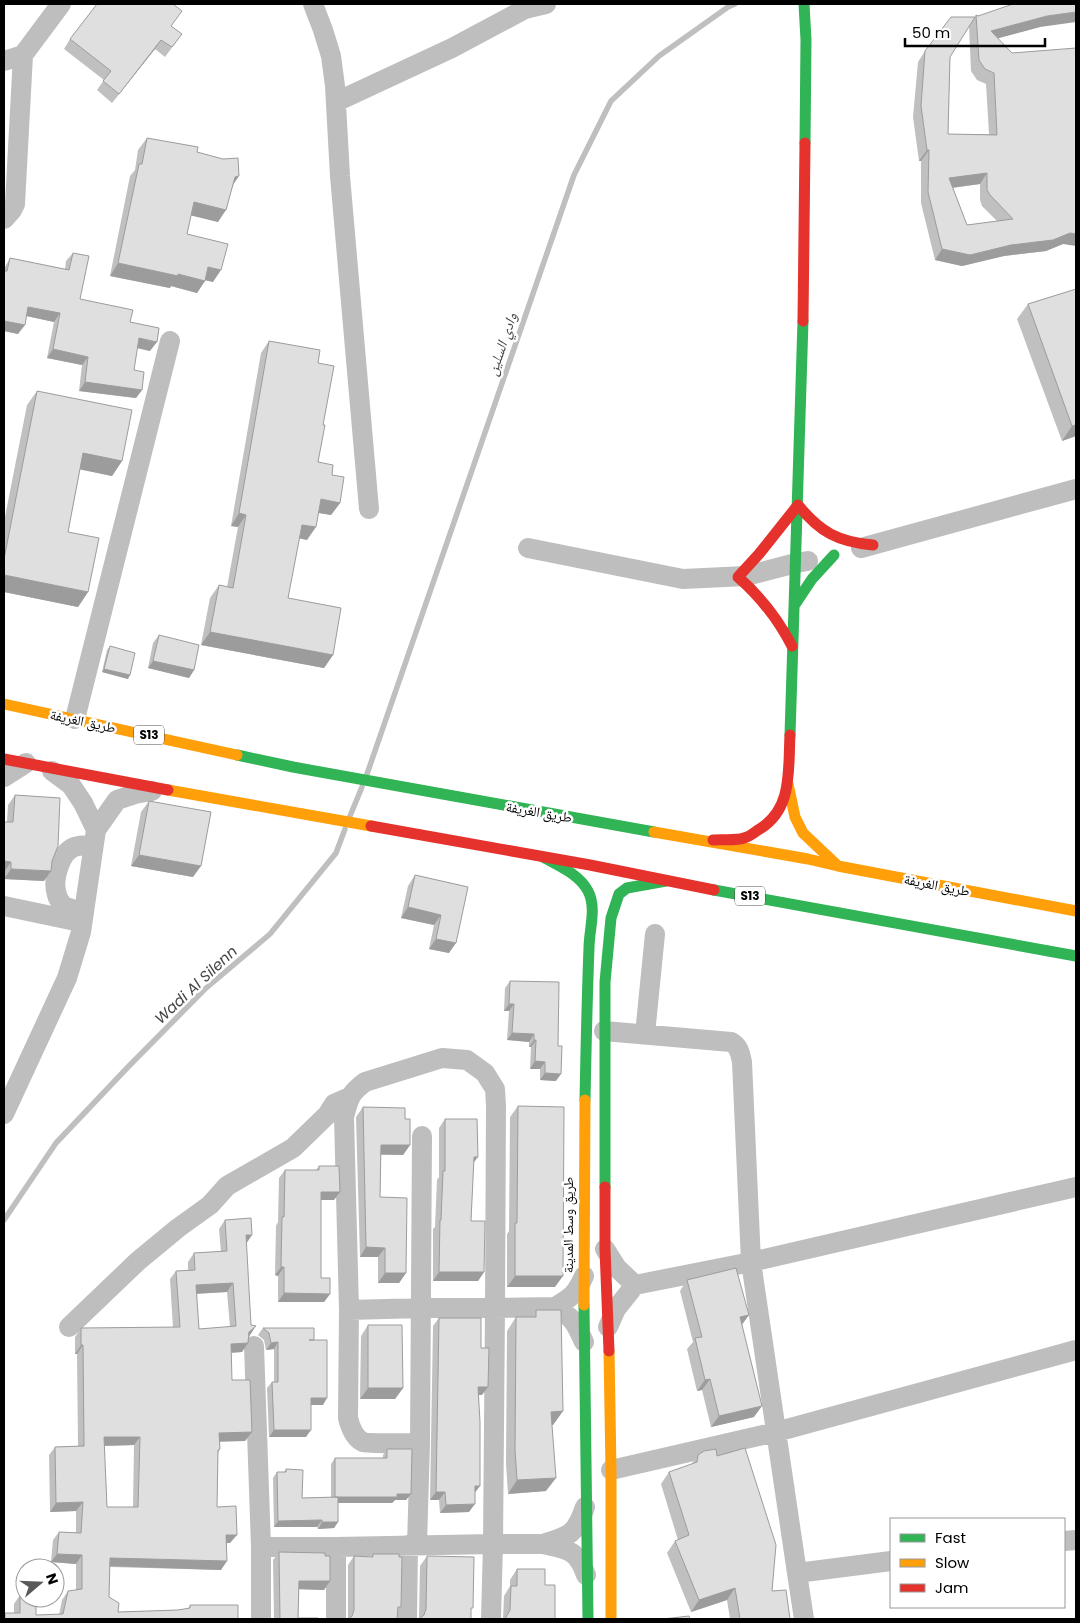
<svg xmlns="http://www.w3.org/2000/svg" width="1080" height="1623" viewBox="0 0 1080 1623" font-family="Poppins,'Noto Naskh Arabic',sans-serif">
	<rect width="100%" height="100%" fill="#fff"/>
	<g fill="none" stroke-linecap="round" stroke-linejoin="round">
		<!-- stream -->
		<path stroke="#bfbfbf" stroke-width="5.5" d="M367 774 574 175 611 101 659 56 728 7 735 4
			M350 816 362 787
			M4 1220 56 1143 127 1068 205 989 270 934 336 853 345 829"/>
		<!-- street -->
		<path stroke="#bebebe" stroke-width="20" d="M313 4 323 30 331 56 335 86 340 176 369 509
			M4 61 23 55
			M336 102 452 48 525 9 546 4
			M4 219 12 210 15 204 23 55 61 4
			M528 548 683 579 746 576 796 563 808 561
			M861 548 1076 489
			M75 719 170 341
			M52 771 71 785 83 803 96 830
			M4 777 26 763
			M4 906 80 922
			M84 913 63 906C61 903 58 899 57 895 52 880 60 849 78 846 83 845 89 846 93 847
			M604 1031 731 1042C739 1046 740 1053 742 1062L751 1262 797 1573 891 1561
			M645 1034 655 934
			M4 1114 67 978 81 932 96 830 117 800 135 794 152 791
			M422 1136 420 1443C410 1443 369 1444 363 1442 354 1438 350 1426 348 1418L349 1310 344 1117C349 1099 349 1094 365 1082L442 1058 467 1060 485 1073 495 1089 496 1106 495 1308 555 1307
			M605 1249 617 1268 635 1285 616 1309 608 1327
			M584 1276C576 1294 572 1297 555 1307 573 1317 576 1324 584 1342
			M635 1285 751 1262 1076 1187
			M349 1310 422 1308H495L493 1544H543
			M69 1327 138 1261 178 1228 210 1205 227 1186 293 1148 327 1115 334 1104 350 1097
			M254 1346 261 1547V1619
			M611 1470 776 1432 1076 1350
			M585 1507C576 1534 570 1536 543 1544 568 1550 577 1549 586 1575
			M1064 1541 1076 1540
			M417 1545 420 1443
			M261 1547H336V1619
			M336 1547 493 1544 491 1619
			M797 1573 804 1619
			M407 1619 408 1545"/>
		<!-- fast -->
		<path stroke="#30b455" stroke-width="11" d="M804 4 806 40 805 143
			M794 606 812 579 834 555
			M790 735 803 321
			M237 755 293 767 654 832
			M543 857C559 866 579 874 588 891 597 908 589 930 589 948 587 999 586 1049 585 1100
			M714 890 1076 956
			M605 1187V982L611 918 619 894 627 888 666 881
			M584 1305 588 1619"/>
		<!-- slow -->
		<path stroke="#ff9f0a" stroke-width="11" d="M4 704 237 755
			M788 784 795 817 803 833 838 866
			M168 790 371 826
			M654 832 808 859 838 866 1076 911
			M584 1305 585 1100
			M609 1351 611 1470V1619"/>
		<!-- jam -->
		<path stroke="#e5322d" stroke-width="11" d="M803 321 805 143
			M792 646C778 619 761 597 738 577L759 554 798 505C820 532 838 542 873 545
			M4 759 168 790
			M371 826 590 865 714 890
			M713 840C723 839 735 841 744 838 749 837 754 833 758 830 793 810 788 771 790 735
			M605 1187V1249L609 1351"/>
	</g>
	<!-- wall -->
	<path fill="#c0c0c0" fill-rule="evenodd" d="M976 15 978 16 1040 27 998 38 1063 244 1046 251 1004 256 962 266 935 260 921 203V161H919L913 117 918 62 925 51 970 24ZM969 26 971 71 977 80 986 84 989 134H948L950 57ZM980 184V200L982 206 997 221 967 225 953 188Z
		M171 26 182 34 165 57 155 49 112 103 97 90 104 80 64 49 70 39Z
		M147 138 197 152 233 186 218 222 191 215 187 234 213 282 205 280 197 293 171 286 170 288 110 276 130 176 135 170 138 150Z
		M73 253 80 299 130 322 150 351 137 348 134 370 142 390 136 398 79 391 82 365 47 358 54 322 26 316 18 334 4 331V269L10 258 65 269 66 261Z
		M1076 289V436L1062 441 1017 319 1028 304Z
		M269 341 318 363 323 425 318 462 332 475 340 503 331 515 319 513 307 540 299 538 288 598 333 655 324 668 201 645 210 598 219 585 227 587 238 527 231 526 261 353Z
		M37 391 122 461 112 476 80 469 68 532 88 592 78 607 4 592V522L27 405Z
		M159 635 194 670 189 678 148 668 153 643Z
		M110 646 128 679 102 672 107 650Z
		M15 795 44 881 4 879V822H7L8 805Z
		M149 801 193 877 131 866 141 812Z
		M415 875 468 887 449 953 429 949 434 925 401 918 408 886Z
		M510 981 556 1081 540 1080V1069H530L531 1047H529V1042L507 1040 509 1011H504L505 988Z
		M518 1106 555 1287H507V1234L509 1231 510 1117Z
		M363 1107 405 1119 410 1145 403 1155H381L380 1197 406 1273 399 1283H378V1257H360L356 1117Z
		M445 1119 473 1163 471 1221 484 1272 478 1281H433V1229L435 1227 437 1180 439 1177V1128Z
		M319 1166 334 1200H321V1278L330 1294 324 1302H278V1276L275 1275 276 1226 278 1222 279 1178 285 1170H316Z
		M225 1220 246 1243 250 1335 242 1352 231 1353 232 1380 252 1432 245 1441H220V1449L218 1453 217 1507 230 1543H227L221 1570 110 1567 109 1597 118 1612 178 1610 188 1609 190 1605 238 1619H4V1614L5 1613H14V1604L20 1595 36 1615H59L62 1600 68 1591 76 1590V1564L51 1562 53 1540 59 1532 76 1533V1511L50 1512 49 1455 55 1447 78 1446 77 1354H75V1337L81 1328H173L170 1279 176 1271 188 1270V1262L194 1253 221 1252 219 1229ZM227 1292 230 1327 199 1329 196 1294ZM134 1445 133 1507H107L104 1446Z
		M687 1280 749 1315 742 1324 754 1417 711 1427 702 1390 697 1391 687 1349 693 1342 680 1291Z
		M536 1310 563 1411 553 1425H552L546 1491 508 1494 506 1464 507 1331 516 1317H531Z
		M439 1318 481 1348 482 1395H479L475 1493 469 1512 440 1513 439 1500H430L433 1326Z
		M368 1325 403 1388 395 1399H360L361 1336Z
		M263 1328 314 1340 323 1405H311L306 1437H269L267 1388 272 1382H274V1349L266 1350 264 1340 258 1335Z
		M387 1449 411 1494 406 1500H395L392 1503H338V1522L334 1528 318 1529 317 1527H274L273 1478 277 1472H284L286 1469 302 1498 331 1497V1464L335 1458H383V1455Z
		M698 1455 717 1456 772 1591 790 1619H730L727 1600 691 1612 667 1553 675 1541 678 1540 661 1484 669 1472 691 1465Z
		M279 1552 325 1556 330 1581 324 1590 299 1589 298 1618 318 1619H274L273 1560Z
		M373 1554 401 1607 398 1612 397 1619H348V1565L354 1556 371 1557Z
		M427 1556 471 1611 419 1619 420 1566Z
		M517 1569 545 1585 555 1619H503L504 1596 510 1586V1580Z"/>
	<!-- shaded-wall -->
	<path fill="#9c9c9c" d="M1076 12V22L1040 27 984 42 991 31 1047 16Z
		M161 40 155 49 112 103Z
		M927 150H929L921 161H919Z
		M987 173 980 184 941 189 949 178Z
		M239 176 231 188 235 177Z
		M194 202 226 210 218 222 185 214Z
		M1070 233 1076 234V246L1063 244 1046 251 1004 256 962 266 935 260 942 249 1011 245Z
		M118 263 178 274 205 281 197 293 171 286 170 288 110 276Z
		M208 267 221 270 213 282 200 279Z
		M28 307 60 313 54 322 22 315Z
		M4 321 25 325 18 334 4 331Z
		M139 338 157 342 150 351 133 347Z
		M53 349 88 357 82 365 47 358Z
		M85 382 142 390 136 398 79 391Z
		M1076 425V436L1062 441 1072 426Z
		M83 453 122 461 112 476 73 468Z
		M321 499 340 503 331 515 313 512Z
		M239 513 246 515 238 527 231 526Z
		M302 525 316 527 307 540 293 537Z
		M4 575 88 592 78 607 4 592Z
		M210 632 333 655 324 668 201 645Z
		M153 661 194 670 189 678 148 668Z
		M104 669 130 675 128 679 102 672Z
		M139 855 201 866 193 877 131 866Z
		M4 861 11 862 4 872Z
		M11 869 51 871 44 881 4 879Z
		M408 907 441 915 434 925 401 918Z
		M436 939 456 943 449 953 429 949Z
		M509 1004H514L509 1011H504Z
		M512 1033 534 1034 529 1042 507 1040Z
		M534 1040H536L531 1047H529Z
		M535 1061 545 1062 540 1069H530Z
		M545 1073 561 1074 556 1081 540 1080Z
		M381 1145H410L403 1155 375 1154Z
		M474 1157H478L471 1166Z
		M321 1192H340L334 1200H315Z
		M246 1235H252L246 1244Z
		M366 1247 385 1248 378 1257H360Z
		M281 1267H284L278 1276 275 1275Z
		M439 1272H484L478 1281H433Z
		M385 1273H406L399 1283H378Z
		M515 1276H563L555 1287H507Z
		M233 1283 227 1292 190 1294 196 1285Z
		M284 1293 330 1294 324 1302H278Z
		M749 1315 741 1326 740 1317Z
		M256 1326 250 1335 243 1341 249 1332Z
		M278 1342 274 1349 266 1350 271 1343Z
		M248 1343 242 1352 225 1353 231 1344Z
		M81 1345H83L77 1354H75Z
		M710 1379 702 1390 697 1391 705 1380Z
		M478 1387H488L482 1395H472Z
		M368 1388H403L395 1399H360Z
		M311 1398H327L323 1405H306Z
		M762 1406 754 1417 711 1427 719 1416Z
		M563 1411 553 1425H542L551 1412Z
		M274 1430H311L306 1437H269Z
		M252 1432 245 1441 213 1442 219 1433Z
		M104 1437H140L134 1445 98 1446Z
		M556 1478 546 1491 508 1494 517 1480Z
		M475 1486H480L474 1494Z
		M436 1492H445L439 1500H430Z
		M397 1494H411L406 1500H395L392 1503H331L335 1497Z
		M83 1502 76 1511 50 1512 56 1503Z
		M475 1504 469 1512 440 1513 446 1505Z
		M322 1520 317 1527H274L278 1521Z
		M322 1522H338L334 1528 318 1529Z
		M226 1535H237L230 1543H220Z
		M57 1554 82 1555 76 1564 51 1562Z
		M110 1558 227 1561 221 1570 104 1566Z
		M299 1581H330L324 1590 293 1589Z
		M735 1588 727 1600 691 1612 699 1600Z"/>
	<!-- building -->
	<path fill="#dfdfdf" stroke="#9c9c9c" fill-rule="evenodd" d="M97 4H173L182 11 171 26 182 34 172 47 161 40 119 94 103 81 111 71 70 39Z
		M1013 4H1076V12L1047 16 991 31 1012 53 1076 48V234L1070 233 1053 240 1011 245 970 255 942 249 928 192 929 150H927L921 106 925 51 951 17H975L950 57 948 134 997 135 994 73 985 69 979 60 976 15 978 16ZM987 173V190L990 195 1013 219 967 225 949 178Z
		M147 138 198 147 197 152 223 159 238 158 239 176 235 177 226 210 194 202 187 234 228 244 221 270 208 267 205 281 178 274V276L118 263 139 164H142Z
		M73 253 89 256 80 299 133 310 130 322 159 328 157 342 139 338 134 370 144 372 142 390 85 382 88 357 53 349 60 313 28 307 25 325 4 321V271H7L10 258 69 270Z
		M1076 289V425L1072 426 1028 304Z
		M269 341 320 350 318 363 334 366 323 425H325L318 462 333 465 332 475 344 477 340 503 321 499 316 527 302 525 288 598 341 608 333 655 210 632 219 585 233 588 246 515 239 513Z
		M37 391 132 410 122 461 83 453 68 532 99 538 88 592 4 575V559Z
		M159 635 199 645 194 670 153 661Z
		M110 646 135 653 130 675 104 669Z
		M15 795 60 798 58 846 52 861 51 871 11 869V862L4 861V822H13Z
		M149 801 211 812 201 866 139 855Z
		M415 875 468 887 456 943 436 939 441 915 408 907Z
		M510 981 559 982 558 1046H562L561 1074 545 1073V1062L535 1061 536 1040H534V1034L512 1033 514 1004H509Z
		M518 1106 564 1107 563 1276H515V1223H517Z
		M363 1107 405 1108V1119H410V1145H381L380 1197 407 1198 406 1273H385V1248L366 1247Z
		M445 1119H477L478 1157H474L471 1221H485L484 1272H439L440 1220H441L443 1171H445Z
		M319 1166H339L340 1192H321V1278H330V1294L284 1293V1267H281L282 1217H284L285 1170H319Z
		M251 1218 252 1235H246L251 1325 256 1326 249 1332 248 1343 231 1344 232 1380H250L252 1432 219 1433 220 1449 218 1450 217 1507 236 1506 237 1535H226L227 1561 110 1558 109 1597 119 1603 118 1612 178 1610 190 1608V1605H238V1619H5V1613H20V1595H25V1598H36V1615L63 1614 68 1591 82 1589V1555L57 1554 59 1532 81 1533 83 1502 56 1503 55 1447 84 1446 83 1345H81V1328L180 1327 176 1271 195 1270 194 1253 227 1251 225 1220ZM233 1283 236 1326 199 1329 196 1285ZM104 1437H140L138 1507H107Z
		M736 1268 749 1315 740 1317 762 1406 719 1416 710 1379 705 1380 695 1338 702 1337 687 1280Z
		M536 1310H561L563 1411 551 1412 556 1478 517 1480 515 1450 516 1317H536Z
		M439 1318H481V1348H489L488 1387H478L480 1422V1486H475V1504L446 1505 445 1492H436Z
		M368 1325H402L403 1388H368Z
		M263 1328H314V1340H309H327V1398H311V1430H274L272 1382H278V1342L271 1343 269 1333Z
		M745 1448 776 1545 772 1591 786 1590 790 1619H740L735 1588 699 1600 675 1541 689 1535 669 1472 697 1462 698 1455 704 1451 716 1449 717 1456Z
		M387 1449H412L411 1494H397V1497H335V1458H387Z
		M286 1469 303 1470 302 1498 338 1497V1522H322V1520L278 1521 277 1472H286Z
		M279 1552 325 1553V1556H330V1581H299L298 1618H318V1619H280Z
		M373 1554H399V1557H402L401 1607H398L397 1619H349L352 1616 354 1610V1556L373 1557Z
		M427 1556 474 1557 473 1608H471V1619H419L424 1615 426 1609Z
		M517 1569H545V1585H555V1619H505L510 1610 511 1586H517Z
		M689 1616 690 1619H663Z"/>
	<g text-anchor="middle" stroke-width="5" stroke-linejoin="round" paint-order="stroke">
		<!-- shield labels -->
		<g fill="#fff" stroke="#4c4c4c" stroke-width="1">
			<rect x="134" y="725.5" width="30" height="19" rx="4"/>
			<rect x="735" y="886.5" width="30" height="19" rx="4"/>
		</g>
		<g font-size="12" font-weight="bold" fill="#000">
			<text x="149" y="739">S13</text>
			<text x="750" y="900">S13</text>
		</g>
		<!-- street labels -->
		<g font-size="14" fill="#000" stroke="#fff">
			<text transform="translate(83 721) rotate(12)" y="5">طريق الغريفة</text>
			<text transform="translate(539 812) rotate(10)" y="5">طريق الغريفة</text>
			<text transform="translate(937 885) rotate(11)" y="5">طريق الغريفة</text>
			<text transform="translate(568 1225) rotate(-90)" y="5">طريق وسط المدينة</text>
		</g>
		<!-- water labels -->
		<g font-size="15" font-style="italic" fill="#444" stroke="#fff">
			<text transform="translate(502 344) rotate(-71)" y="5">وادي السلين</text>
			<text transform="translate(196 985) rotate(-43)" y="5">Wadi Al Silenn</text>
		</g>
	</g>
	<!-- border -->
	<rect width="1080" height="1623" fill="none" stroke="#000000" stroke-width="10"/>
	<!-- legend -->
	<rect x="890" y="1518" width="175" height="90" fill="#ffffff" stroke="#999999"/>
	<rect x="900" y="1534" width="25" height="8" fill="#30b455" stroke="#999999"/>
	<text x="935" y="1543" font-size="15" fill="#000000">Fast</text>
	<rect x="900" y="1559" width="25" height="8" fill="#ff9f0a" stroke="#999999"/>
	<text x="935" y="1568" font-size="15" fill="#000000">Slow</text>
	<rect x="900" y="1584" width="25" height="8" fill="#e5322d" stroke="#999999"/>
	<text x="935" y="1593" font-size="15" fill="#000000">Jam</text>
	<!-- north arrow -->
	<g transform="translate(40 1583) rotate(71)"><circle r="24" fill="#ffffff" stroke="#999999"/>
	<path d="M0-4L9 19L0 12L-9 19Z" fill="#595959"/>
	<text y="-8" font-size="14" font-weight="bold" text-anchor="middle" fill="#000000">N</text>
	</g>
	<!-- scale -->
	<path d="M905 38v8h140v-8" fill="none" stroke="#000000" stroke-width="2.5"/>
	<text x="912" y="38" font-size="15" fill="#000000" stroke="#ffffff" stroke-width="4" paint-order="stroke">50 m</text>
</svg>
